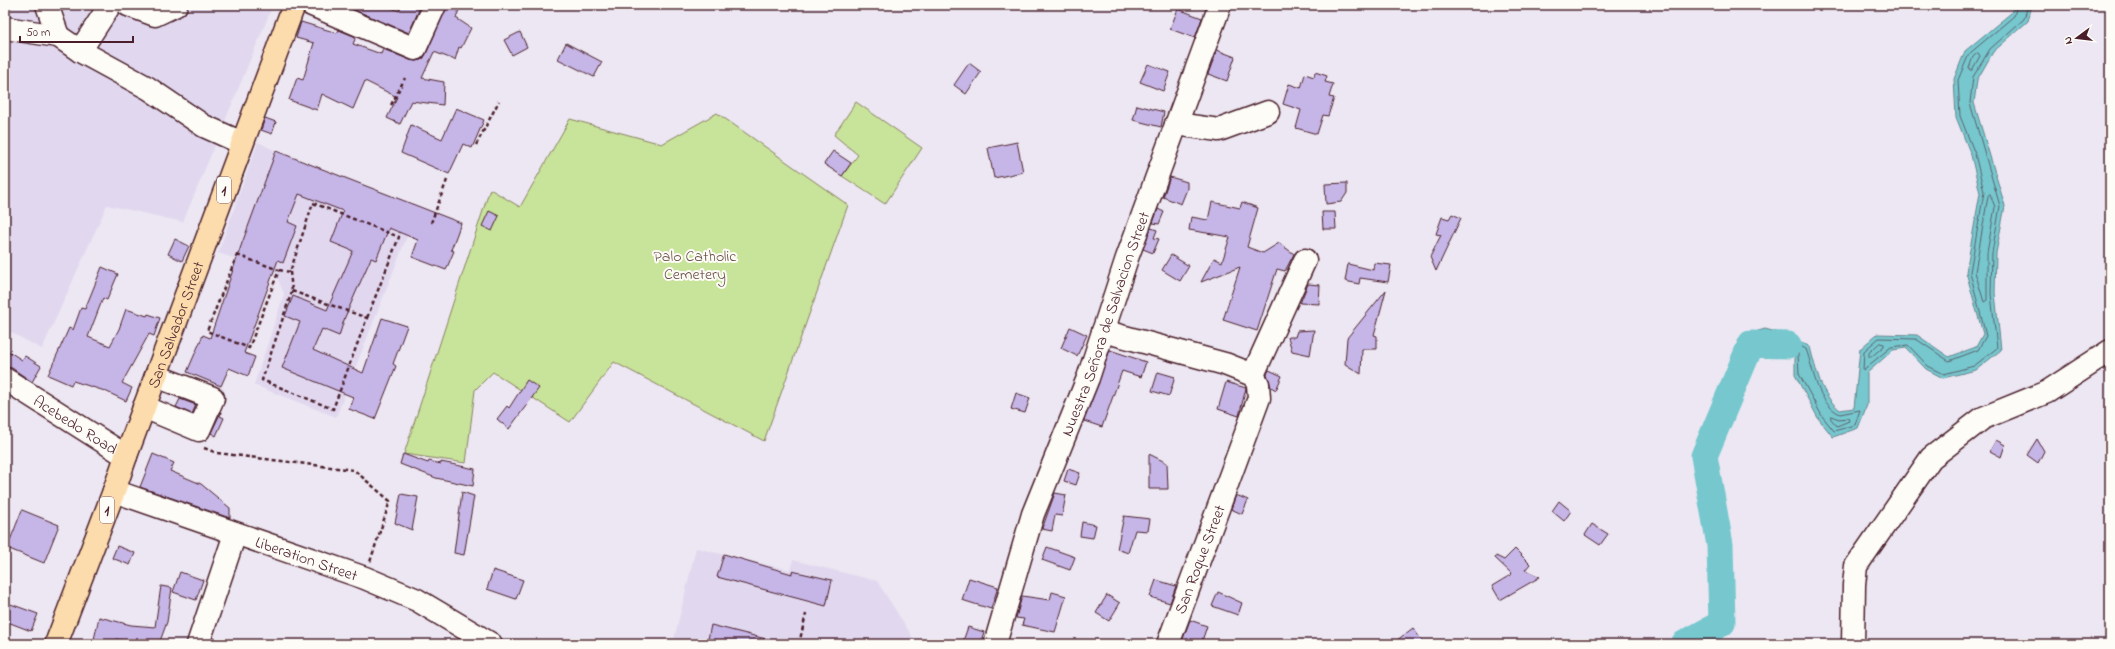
<svg xmlns="http://www.w3.org/2000/svg" width="2115" height="649" viewBox="0 0 2115 649" font-family="'Indie Flower',sans-serif">
	<rect width="100%" height="100%" fill="#ece7f2"/>
	<filter id="ink" filterUnits="userSpaceOnUse"><feTurbulence type="fractalNoise" baseFrequency=".025" numOctaves="2"/><feDisplacementMap in="SourceGraphic" scale="8" xChannelSelector="R" yChannelSelector="G"/><feConvolveMatrix kernelMatrix="1 2 1 2 8 2 1 2 1" color-interpolation-filters="sRGB"/></filter>
	<g filter="url(#ink)">
		<!-- built -->
		<path fill="#e1d8ef" d="M5 5H273L183 222 107 205 42 349 5 329Z
			M258 142 276 151 419 206 336 417 254 385 284 294 275 272 218 253Z
			M696 548 790 570 793 560 877 581 917 644H673Z"/>
		<!-- green -->
		<path fill="#c8e39a" stroke="#898162" d="M856 102 922 148 885 204 842 176 858 155 834 135Z
			M717 113 848 205 764 441 614 362 570 422 493 372 475 390 466 463 404 454 490 189 520 207 570 119 662 144Z"/>
		<!-- water -->
		<path fill="#76c7ce" stroke="#64848d" d="M2014 5H2032L2028 21 1993 52 1977 80 1974 103 2005 206 1996 253 1995 293 2001 350 1976 370 1943 378 1926 369 1906 348 1893 350 1867 373V405L1858 428 1833 437 1818 418 1795 375V356L1779 352 1754 354 1748 334 1765 329 1791 336 1810 347C1816 370 1821 395 1840 410L1854 408 1860 349 1877 334 1917 335 1949 357 1976 347 1983 334 1966 272 1980 193 1971 155 1956 117 1954 79 1965 51 2011 13Z"/>
		<g fill="none" stroke-linecap="round" stroke-linejoin="round">
			<!-- shore -->
			<path stroke="#5c626c" stroke-width="1" d="M2017 5 2014 16 1969 54 1958 80 1960 116 1975 154 1984 192 1970 272 1986 336 1978 350 1949 361 1916 339 1879 338 1864 351 1863 370 1891 347 1908 345 1928 366 1944 374 1974 366 1997 348 1991 294 1992 253 2000 206 1970 103 1973 77 1990 49 2024 19 2028 5
				M1978 53 1980 56 1972 70H1970L1969 68 1973 57Z
				M1990 194 1995 207 1987 253V300L1984 302 1975 272 1988 196Z
				M1766 333 1789 340 1806 349C1814 371 1817 403 1840 414L1860 410 1855 425 1834 431 1822 416 1799 374 1798 353 1779 348H1756L1753 337Z
				M1880 343 1884 344V346L1871 357H1869V353Z
				M1831 416 1839 419 1848 418 1849 421 1837 426 1831 419Z"/>
			<!-- river -->
			<path stroke="#76c7ce" stroke-width="27" d="M1684 644 1722 623 1720 545 1704 456 1751 344 1788 345"/>
		</g>
		<!-- building -->
		<path fill="#c6b6e7" stroke="#4a1f2b" d="M352 5H385L399 11 401 5H421L409 33 350 8Z
			M447 5 460 7 456 18 471 28 461 48 459 47 455 60 434 52 422 78 444 82 443 105 411 101 400 124 387 118 397 97 365 81 353 109 322 94 317 110 289 100 297 78 303 80 314 43 296 38 301 22 337 33 339 30 356 37 353 44 381 54 383 49 410 60 417 61 423 59 426 54Z
			M1178 9 1202 18 1195 38 1170 29Z
			M520 32 527 47 512 55 504 40Z
			M566 43 602 62 594 77 558 59Z
			M1217 50 1235 57 1227 81 1208 74Z
			M969 63 981 72 966 94 954 85Z
			M1148 64 1170 72 1163 91 1140 82Z
			M1315 72 1327 76 1325 82 1333 84 1329 97 1334 98 1328 116 1323 115 1317 134 1296 128 1301 110 1283 104 1289 84 1301 88 1305 74 1314 77Z
			M1137 105 1164 112 1161 127 1133 120Z
			M456 108 484 120 472 148 463 144 449 174 401 153 411 125 442 139Z
			M265 118 276 122 272 134 261 130Z
			M1017 142 1023 172 994 178 988 148Z
			M276 151 461 223 451 250 454 251 446 270 412 257 418 240 389 228 376 260 371 258 345 317 339 336 322 329 313 350 363 373 382 318 407 326 393 364 396 366 375 419 349 409 353 397 282 368 300 322 285 316 293 296 327 310 353 251 331 242 343 211 299 194 288 222 297 226 283 263 278 260 244 353 255 357 248 376 229 368 221 386 187 372 203 335 210 338 241 246Z
			M833 151 851 163 842 176 824 164Z
			M1170 177 1187 182V189L1181 204 1163 197Z
			M1347 183V193L1341 202 1326 204 1325 184Z
			M1212 202 1240 208 1242 202 1258 208 1247 247 1263 253 1279 243 1294 254 1285 271 1277 269 1257 331 1223 320 1240 267 1201 282 1214 258 1222 262 1230 237 1189 230 1191 217 1208 220Z
			M1158 209 1164 212 1159 224 1153 223Z
			M489 211 499 216 492 231 482 226Z
			M1322 212H1335L1336 229H1323Z
			M1452 214 1461 218 1436 271 1430 257 1441 235 1436 234 1442 217 1449 219Z
			M1151 228 1157 230 1154 238 1159 239 1153 253 1143 249Z
			M175 239 189 246 182 261 168 254Z
			M1171 255 1189 266 1180 281 1162 270Z
			M1374 263 1391 265 1388 282 1360 278 1359 284 1345 281 1348 264 1373 270Z
			M102 267 118 274 107 300 103 298 88 337 110 346 119 329 126 309 147 316 148 314 160 318 154 336 149 334 122 383 132 388 126 401 105 391 73 381 71 385 48 375 69 328 73 330 81 308 85 309Z
			M1308 284 1320 285 1319 304 1300 303Z
			M1386 290 1374 335 1377 336V349H1362L1361 374 1345 364 1347 338Z
			M1070 327 1087 335 1077 356 1061 348Z
			M1314 330 1310 355 1292 351 1288 337H1295L1297 331Z
			M5 349 22 360 25 356 41 366 32 382 12 368 5 367Z
			M1110 350 1146 362 1141 377 1122 371 1102 427 1084 421Z
			M1269 370 1282 376 1276 390 1271 387 1267 374Z
			M1158 372 1175 377 1169 396 1152 391Z
			M527 380 539 388 509 429 497 419 507 406 509 408Z
			M1226 382 1246 388 1239 416 1218 409Z
			M1016 393 1030 398 1025 413 1011 409Z
			M180 399 196 405 192 414 176 407Z
			M221 412 220 416 224 418 216 436 211 433Z
			M2037 439 2044 451 2038 463 2027 455Z
			M1996 440 2005 445 2001 457 1990 451Z
			M153 454 174 463 170 471 201 484 230 508V518L140 487Z
			M403 454 428 463 429 461 441 464V462L451 464 475 469 473 486 436 478 400 464Z
			M1149 454 1167 463 1168 489H1149Z
			M1068 469 1080 473 1076 485 1064 481Z
			M462 492 474 496 464 555 454 553Z
			M1055 493 1066 495 1062 516 1055 515 1052 531 1042 529Z
			M401 494 418 497 412 530 395 523Z
			M1236 495 1248 500 1242 514 1231 509Z
			M1559 501 1571 511 1564 521 1552 511Z
			M22 510 59 525 44 563 7 548Z
			M1124 516 1150 519 1148 531 1135 530 1128 553 1117 549Z
			M1082 522 1096 525 1093 538 1080 536Z
			M1592 524 1608 534 1600 545 1585 535Z
			M117 546 135 553 130 565 112 558Z
			M1047 547 1075 557 1070 570 1042 560Z
			M1515 549 1530 564 1525 570 1540 577 1500 600 1492 586 1512 574 1495 558 1496 556 1504 560Z
			M724 554 792 574V571L832 580 826 606 717 577Z
			M493 570 523 580 516 599 487 589Z
			M180 572 203 580 196 600 173 592Z
			M969 578 998 587 991 609 962 600Z
			M1156 580 1176 586 1170 603 1150 597Z
			M161 586 172 588 167 622 159 644H140L116 639 115 644H93L99 617 131 625 155 627Z
			M1052 592 1066 596 1055 632 1022 625 1024 619 1016 618 1022 596 1050 600Z
			M1218 592 1242 603 1238 615 1212 606Z
			M1107 595 1120 603 1109 621 1096 613Z
			M5 602 38 614 31 631 5 621Z
			M1190 620 1207 626 1201 644H1181Z
			M711 625 770 640V644H707Z
			M968 627 984 632 980 644H962Z
			M1413 628 1424 644H1392Z"/>
		<g fill="none" stroke-linecap="round" stroke-linejoin="round">
			<defs>
				<g id="minor">
					<path d="M47 5 58 36"/>
					<path d="M128 5 155 15 176 5"/>
					<path d="M312 5 415 49 435 5"/>
					<path d="M5 28 58 36 80 51 148 88 204 126 242 143"/>
					<path d="M80 51 110 5"/>
					<path d="M1176 124 1219 130 1268 112"/>
					<path d="M1103 331 1225 364 1253 375 1258 384 1259 398 1168 644"/>
					<path d="M1253 375 1305 260"/>
					<path id="s1" d="M5 379 126 456"/>
					<path d="M144 407 199 430 213 398 156 376"/>
					<path id="s2" d="M114 491 365 578 417 600 491 644"/>
					<path d="M198 644 235 534"/>
					<path id="s3" d="M995 644 1033 514 1088 378 1127 258 1220 5"/>
					<path d="M1853 644 1854 585 1856 566 1931 458 1983 418 2047 392 2110 351"/>
				</g>
				<g id="highway">
					<path id="s4" d="M56 644 114 491 126 456 294 5"/>
				</g>
			</defs>
			<!-- minor casing -->
			<use href="#minor" stroke="#4a1f2b" stroke-width="25"/>
			<!-- highway casing -->
			<use href="#highway" stroke="#4a1f2b" stroke-width="25"/>
			<!-- path -->
			<path stroke="#4a1f2b" stroke-width="2.5" stroke-dasharray="4 3" stroke-linecap="butt" d="M391 105 405 78
				M476 145 499 101
				M431 223 447 180
				M237 255 279 270 249 348 207 331Z
				M279 270 290 272 313 203 399 237 367 318
				M290 272 292 291
				M292 291 367 318 333 409 262 380Z
				M204 448 217 453 354 470 390 501 370 562
				M799 644 806 614"/>
			<!-- minor -->
			<use href="#minor" stroke="#fdfcf7" stroke-width="22"/>
			<!-- highway -->
			<use href="#highway" stroke="#fcdcac" stroke-width="22"/>
		</g>
	</g>
	<g text-anchor="middle" stroke-width="4" stroke-linejoin="round" paint-order="stroke">
		<!-- shield labels -->
		<g fill="#fdfcf7" stroke="#806168" stroke-width="1">
			<rect x="217" y="177" width="14" height="26" rx="3"/>
			<rect x="100" y="497" width="14" height="26" rx="3"/>
		</g>
		<g font-size="15" font-weight="bold" fill="#4a1f2b">
			<text x="224" y="195">1</text>
			<text x="107" y="515">1</text>
		</g>
		<!-- park labels -->
		<g font-size="16" fill="#6a5047" stroke="#fdfcf7">
			<text x="695" y="261">Palo Catholic<tspan x="695" dy="18">Cemetery</tspan></text>
		</g>
		<!-- street labels -->
		<g font-size="16" fill="#4a1f2b" stroke="#fdfcf7">
			<text dy="6" stroke="none"><textPath href="#s3" startOffset="339">Nuestra Señora de Salvacion Street</textPath></text>
			<text dy="6" stroke="none"><textPath href="#s4" startOffset="341">San Salvador Street</textPath></text>
			<text dy="6" stroke="none"><textPath href="#s1" startOffset="84">Acebedo Road</textPath></text>
			<text dy="6" stroke="none"><textPath href="#s2" startOffset="204">Liberation Street</textPath></text>
			<text transform="translate(1199 559) rotate(-69)" y="6">San Roque Street</text>
		</g>
	</g>
	<!-- margin -->
	<rect width="2115" height="649" fill="none" stroke="#fdfcf7" stroke-width="20"/>
	<rect x="10" y="10" width="2095" height="629" fill="none" stroke="#4a1f2b" stroke-width="1.5" filter="url(#ink)"/>
	<!-- north arrow -->
	<g transform="translate(2077 38) rotate(255)" stroke="#fdfcf7" stroke-width="3" paint-order="stroke">
	<path d="M0-3L7 15L0 10L-7 15Z" fill="#4a1f2b"/>
	<text y="-6" font-size="11" font-weight="bold" text-anchor="middle" fill="#4a1f2b">N</text>
	</g>
	<!-- scale -->
	<path d="M20 36v6h113v-6" fill="none" stroke="#4a1f2b" stroke-width="2"/>
	<text x="26" y="36" font-size="12" fill="#4a1f2b" stroke="#fdfcf7" stroke-width="3" paint-order="stroke">50 m</text>
</svg>
